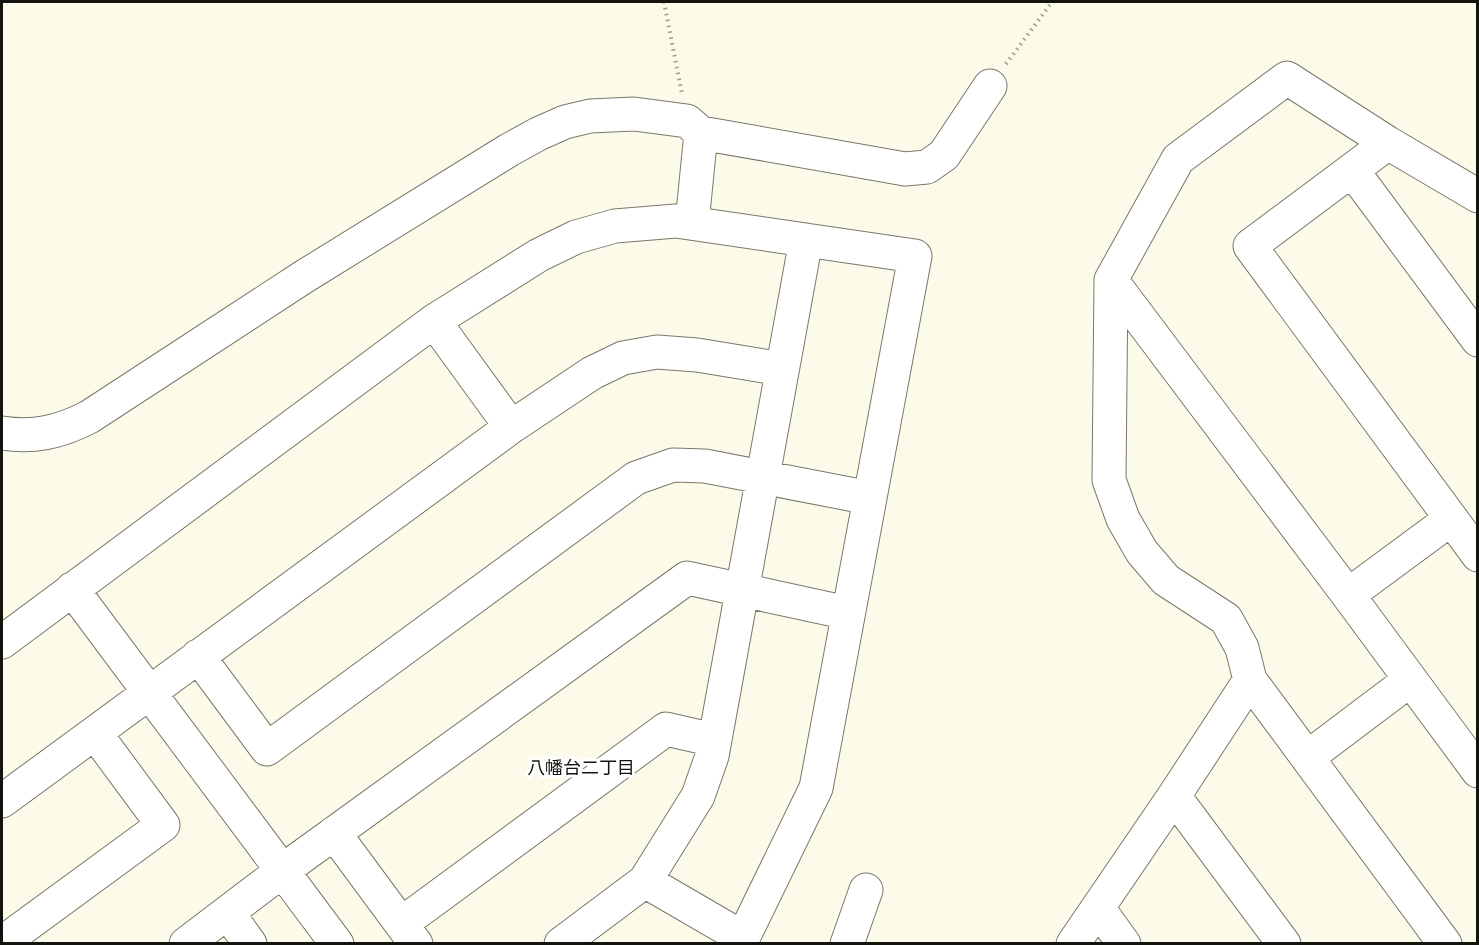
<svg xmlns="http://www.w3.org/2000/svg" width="1479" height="945" viewBox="0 0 1479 945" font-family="'PT Sans Narrow','Noto Sans JP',sans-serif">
	<rect width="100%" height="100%" fill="#fcfbea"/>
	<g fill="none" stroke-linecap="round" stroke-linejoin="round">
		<defs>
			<path id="minor" d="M1388 143 1250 246 1478 555
				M1352 170 1478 340
				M692 223 701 133
				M1111 280 1348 595 1478 771
				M434 321 511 427
				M2 433C34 438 60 432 89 417L305 276 509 150 538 134 565 122 590 116 634 114 687 121 701 133 905 169 927 167 944 155 990 86
				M72 589 337 944
				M1348 595 1451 519
				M2 642 434 321 539 255 576 237 615 226 676 221 915 256 816 788 743 938 742 944
				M198 656 267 749 636 478 673 465 705 466 870 498
				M1308 757 1410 680
				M1174 796 1284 944
				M2 801 511 427 592 373 623 358 657 352 697 355 782 369
				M334 833 416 944
				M645 881 743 938
				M1098 908 1124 944
				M228 913 250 944
				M401 924 666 729 714 740
				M2 943 163 825 95 733
				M186 944 282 871 687 578 848 613
				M561 944 645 881 698 796 712 756 806 240
				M847 944 866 890
				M1073 944 1174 796 1250 680
				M1445 944 1250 680 1242 648 1226 619 1166 580 1142 552 1123 519 1109 480 1111 280 1178 159 1287 78 1388 143 1478 196"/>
		</defs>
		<!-- minor casing -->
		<use href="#minor" stroke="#79786a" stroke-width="35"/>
		<!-- path -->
		<path stroke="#9b9b8e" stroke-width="4" stroke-dasharray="1.5 4.5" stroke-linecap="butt" d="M664 2 682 94
			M1006 64 1052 2"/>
		<!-- minor -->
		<use href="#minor" stroke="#fff" stroke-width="33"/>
	</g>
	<g text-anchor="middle" stroke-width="6" stroke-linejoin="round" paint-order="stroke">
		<!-- neighbourhood labels -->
		<g font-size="18" fill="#14140e" stroke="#fff">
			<text x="581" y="774">八幡台二丁目</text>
		</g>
	</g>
	<!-- border -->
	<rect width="1479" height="945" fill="none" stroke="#14140e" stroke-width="6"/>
</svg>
